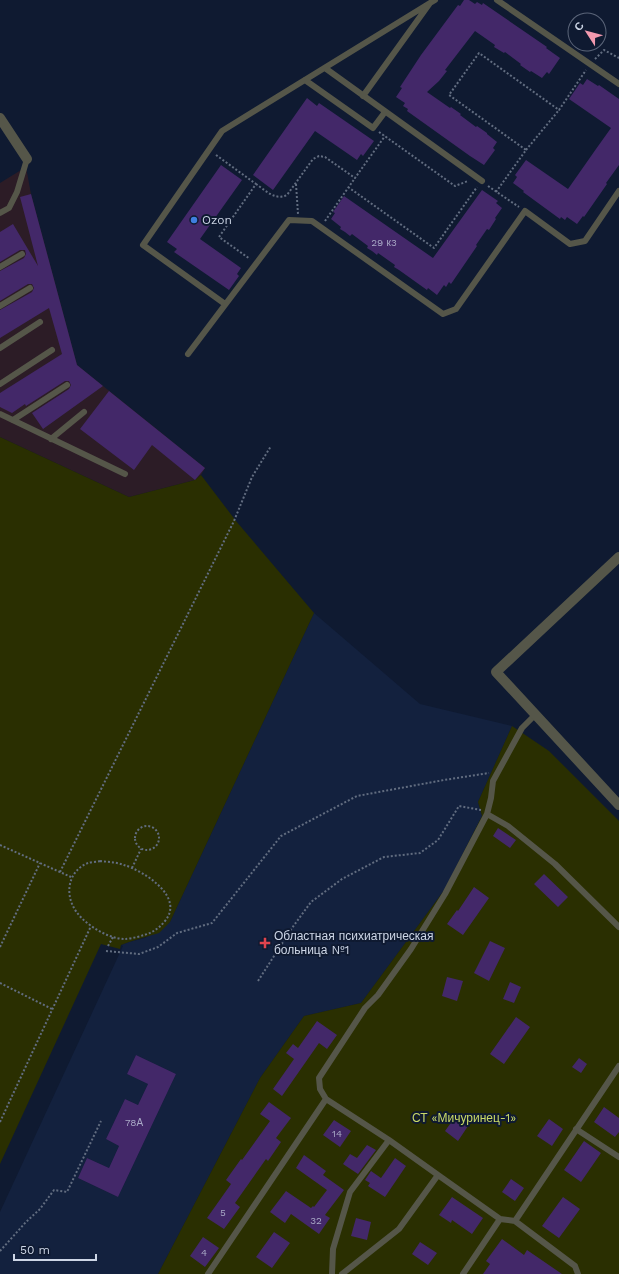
<svg xmlns="http://www.w3.org/2000/svg" width="619" height="1274" viewBox="0 0 619 1274" font-family="'Work Sans',sans-serif">
	<rect width="100%" height="100%" fill="#0f1a31"/>
	<!-- industrial -->
	<path fill="#2c1c26" d="M26 167 31 194 77 365 205 468 201 475 195 480 129 497 0 437V183Z"/>
	<!-- built -->
	<path fill="#13213e" fill-rule="evenodd" d="M314 613 420 704 512 726 478 802 482 816 445 889 361 1003 304 1016 260 1078 158 1274H0V1212L123 946 121 945 129 942 145 938 170 922ZM136 1055 176 1074 118 1197 78 1178 87 1158 109 1168 119 1146 106 1139 125 1099 138 1105 148 1084 127 1074Z"/>
	<!-- green -->
	<path fill="#2a2f01" d="M0 437 129 497 195 480 201 475 236 521 314 613 170 922 159 933 129 942 121 945 120 949 101 944 0 1164Z
		M512 726 549 751 619 821V1274H158L260 1078 304 1016 361 1003 445 889 482 816 478 802Z"/>
	<!-- building -->
	<path fill="#432869" d="M464 0H469L475 4 477 2 482 5 483 3 547 47 546 48 560 58 549 74 547 72 542 78 531 71 530 72 520 65 521 64 505 52 504 53 494 47 495 45 475 31 445 70 447 71 439 81 427 92 450 108 451 107 461 114 460 115 476 127 477 126 487 133V134L497 142 493 148 495 150 484 165 470 156 407 111 408 109 403 106 405 103 396 97 402 88 400 87 421 55 458 5 460 6Z
		M587 79 598 86 599 85 619 99V165L606 183 607 184 584 217 583 216 577 224 567 217 565 220 561 217 560 219 523 192 524 191 513 183 517 177 515 175 526 160 568 189 596 149 611 128 569 99 580 83 583 85Z
		M307 98 317 106 319 103 374 141 363 156 361 154 357 160 315 131 273 190 253 175Z
		M221 165 242 180 200 239 241 268 237 274 239 276 229 290 174 252 177 249 167 242Z
		M482 190 498 201 496 203 502 208 495 218 496 219 489 230 487 229 476 245 477 246 451 284 449 282 446 287 444 285 437 295 428 288 427 290 399 270 394 267 395 265 378 253 377 255 372 251 367 248 368 246 352 234 350 236 345 232 340 229 341 227 331 219 335 213 333 212 344 196 433 258Z
		M31 194 77 365 103 386 43 429 32 413 69 389 71 385 69 381H65L26 406 25 404 12 413 0 407V393L62 354 49 308 0 338V310L32 292 34 288 32 284H28L0 301V271L24 258 26 254 25 250H20L0 262V232L13 224 38 266 20 197Z
		M109 391 205 468 195 480 152 445 134 470 80 429Z
		M498 828 516 840 510 848 493 836Z
		M544 874 568 897 558 907 534 884Z
		M474 887 489 898 463 935 447 924 457 910 458 911Z
		M490 941 505 948 489 981 474 973Z
		M447 977 463 981 457 1001 442 996Z
		M510 982 521 987 514 1003 503 999Z
		M516 1017 530 1027 504 1064 490 1054Z
		M317 1021 337 1035 327 1049 319 1043 282 1096 273 1089 294 1059 286 1053 293 1044 298 1048Z
		M136 1055 176 1074 118 1197 78 1178 87 1158 109 1168 119 1146 106 1139 125 1099 138 1105 148 1084 127 1074Z
		M579 1058 587 1064 581 1073 572 1067Z
		M269 1102 291 1118 276 1138 281 1142 268 1161 266 1159 235 1203 240 1207 224 1229 207 1218 231 1184 226 1180 241 1159 242 1160 270 1121 260 1114Z
		M604 1107 619 1118V1132L615 1137 594 1122Z
		M455 1117 468 1126 458 1141 445 1131Z
		M549 1119 563 1129 552 1146 537 1136Z
		M334 1120 351 1131 340 1147 323 1135Z
		M584 1141 601 1153 581 1182 564 1170Z
		M367 1145 376 1150 358 1174 343 1164 350 1154 357 1158Z
		M304 1155 326 1171 323 1175 344 1190 325 1215 330 1218 319 1234 291 1214 285 1223 270 1212 286 1191 311 1208 313 1206 314 1207 327 1190 296 1168Z
		M395 1158 406 1166 385 1197 368 1186 370 1183 365 1180 371 1171 381 1178Z
		M511 1179 524 1188 515 1201 502 1192Z
		M452 1197 483 1218 472 1234 452 1220 451 1223 439 1215Z
		M563 1197 580 1209 559 1238 542 1226Z
		M356 1218 371 1222 367 1240 351 1236Z
		M274 1232 290 1243 272 1268 256 1257Z
		M203 1237 219 1248 205 1267 190 1256Z
		M502 1239 524 1255 527 1250 562 1274H483L490 1264 486 1261Z
		M420 1242 437 1253 428 1265 412 1254Z"/>
	<g fill="none" stroke-linecap="round" stroke-linejoin="round">
		<!-- path -->
		<path stroke="#626d80" stroke-width="2" stroke-dasharray="2 2" stroke-linecap="butt" d="M595 59 604 50 619 58
			M379 132 455 186 468 181
			M526 150 559 110
			M216 155 256 184 219 237 250 259
			M256 184C265 190 275 201 287 195L313 159 319 156 325 157 355 178 385 136
			M296 184 298 214
			M488 186 519 207
			M348 187 434 248 477 187
			M496 192 526 150 449 95 479 53 559 110 586 70
			M325 221 355 178
			M135 838a12 12 0 1 1 24 0a12 12 0 1 1-24 0Z
			M0 845 71 877
			M100 861C108 862 116 862 124 865 144 871 185 897 165 921 157 931 149 934 137 937 133 938 128 939 125 939 107 939 80 922 73 906 65 890 70 870 88 863 91 862 96 862 100 861Z
			M132 868 141 849
			M60 872 234 521 252 477 271 446
			M108 946 113 937
			M0 947 40 863
			M106 951 139 954 158 947 177 933 212 923 281 836 357 796 444 780 489 773
			M258 981 292 928 311 902 342 879 384 857 420 853 438 840 459 806 481 810
			M0 983 52 1009
			M0 1122 91 926
			M0 1251 26 1222 40 1209 54 1190 67 1192 101 1121"/>
		<!-- lane -->
		<path stroke="#555649" stroke-width="6" d="M497 0 619 84
			M325 68 482 181
			M305 80 373 128 385 112
			M363 96 430 3 435 0
			M0 213 9 208 17 192 27 159
			M0 267 22 254
			M225 304 143 245 222 131 430 3
			M0 306 30 288
			M0 348 40 322
			M188 354 289 220 312 221 443 314 456 309 525 211 570 244 585 241 619 191
			M0 384 52 350
			M0 414 125 474
			M13 420 67 385
			M51 439 84 412
			M487 814 491 798 493 781 522 728 535 715
			M576 1129 619 1157
			M389 1140 326 1099 320 1089 319 1078 365 1008 378 995 411 949 445 894 487 814 508 826 555 864 619 927
			M438 1175 500 1219 515 1221 575 1266 578 1274
			M515 1221 619 1066
			M208 1274 326 1099
			M332 1274 333 1249 350 1192 389 1140 438 1175 399 1229 342 1274
			M463 1274 500 1219"/>
		<!-- street -->
		<path stroke="#555649" stroke-width="10" d="M0 118 27 159
			M619 557 496 672 619 805"/>
	</g>
	<!-- markers -->
	<circle fill="#3f7fe0" stroke="#0f1a31" stroke-width="1.5" cx="194" cy="220" r="4"/>
	<path fill="#e0444e" stroke="#0f1a31" stroke-width="1.5" d="M263 937h4v4h4v4h-4v4h-4v-4h-4v-4h4z"/>
	<g text-anchor="middle" stroke-width="4" stroke-linejoin="round" paint-order="stroke">
		<!-- number labels -->
		<g font-size="10" fill="#aaaac7">
			<text x="384" y="246">29 к3</text>
			<text x="134" y="1126">78А</text>
			<text x="337" y="1137">14</text>
			<text x="223" y="1216">5</text>
			<text x="316" y="1224">32</text>
			<text x="204" y="1256">4</text>
		</g>
		<!-- poi labels -->
		<g font-size="12" fill="#cdd6e6" stroke="#0f1a31" text-anchor="start">
			<text x="202" y="224">Ozon</text>
			<text x="274" y="940">Областная психиатрическая<tspan x="274" dy="14">больница №1</tspan></text>
		</g>
		<!-- park labels -->
		<g font-size="12" fill="#cada68" stroke="#0f1a31">
			<text x="464" y="1122">СТ «Мичуринец-1»</text>
		</g>
	</g>
	<!-- north arrow -->
	<g transform="translate(587 32) rotate(306)"><circle r="19" fill="#0f1a31" stroke="#5b6579"/>
	<path d="M0-3L7 15L0 10L-7 15Z" fill="#f29aaf"/>
	<text y="-6" font-size="11" font-weight="bold" text-anchor="middle" fill="#cdd6e6">С</text>
	</g>
	<!-- scale -->
	<path d="M14 1254v6h82v-6" fill="none" stroke="#cdd6e6" stroke-width="2"/>
	<text x="20" y="1254" font-size="12" fill="#cdd6e6" stroke="#0f1a31" stroke-width="3" paint-order="stroke">50 m</text>
</svg>
